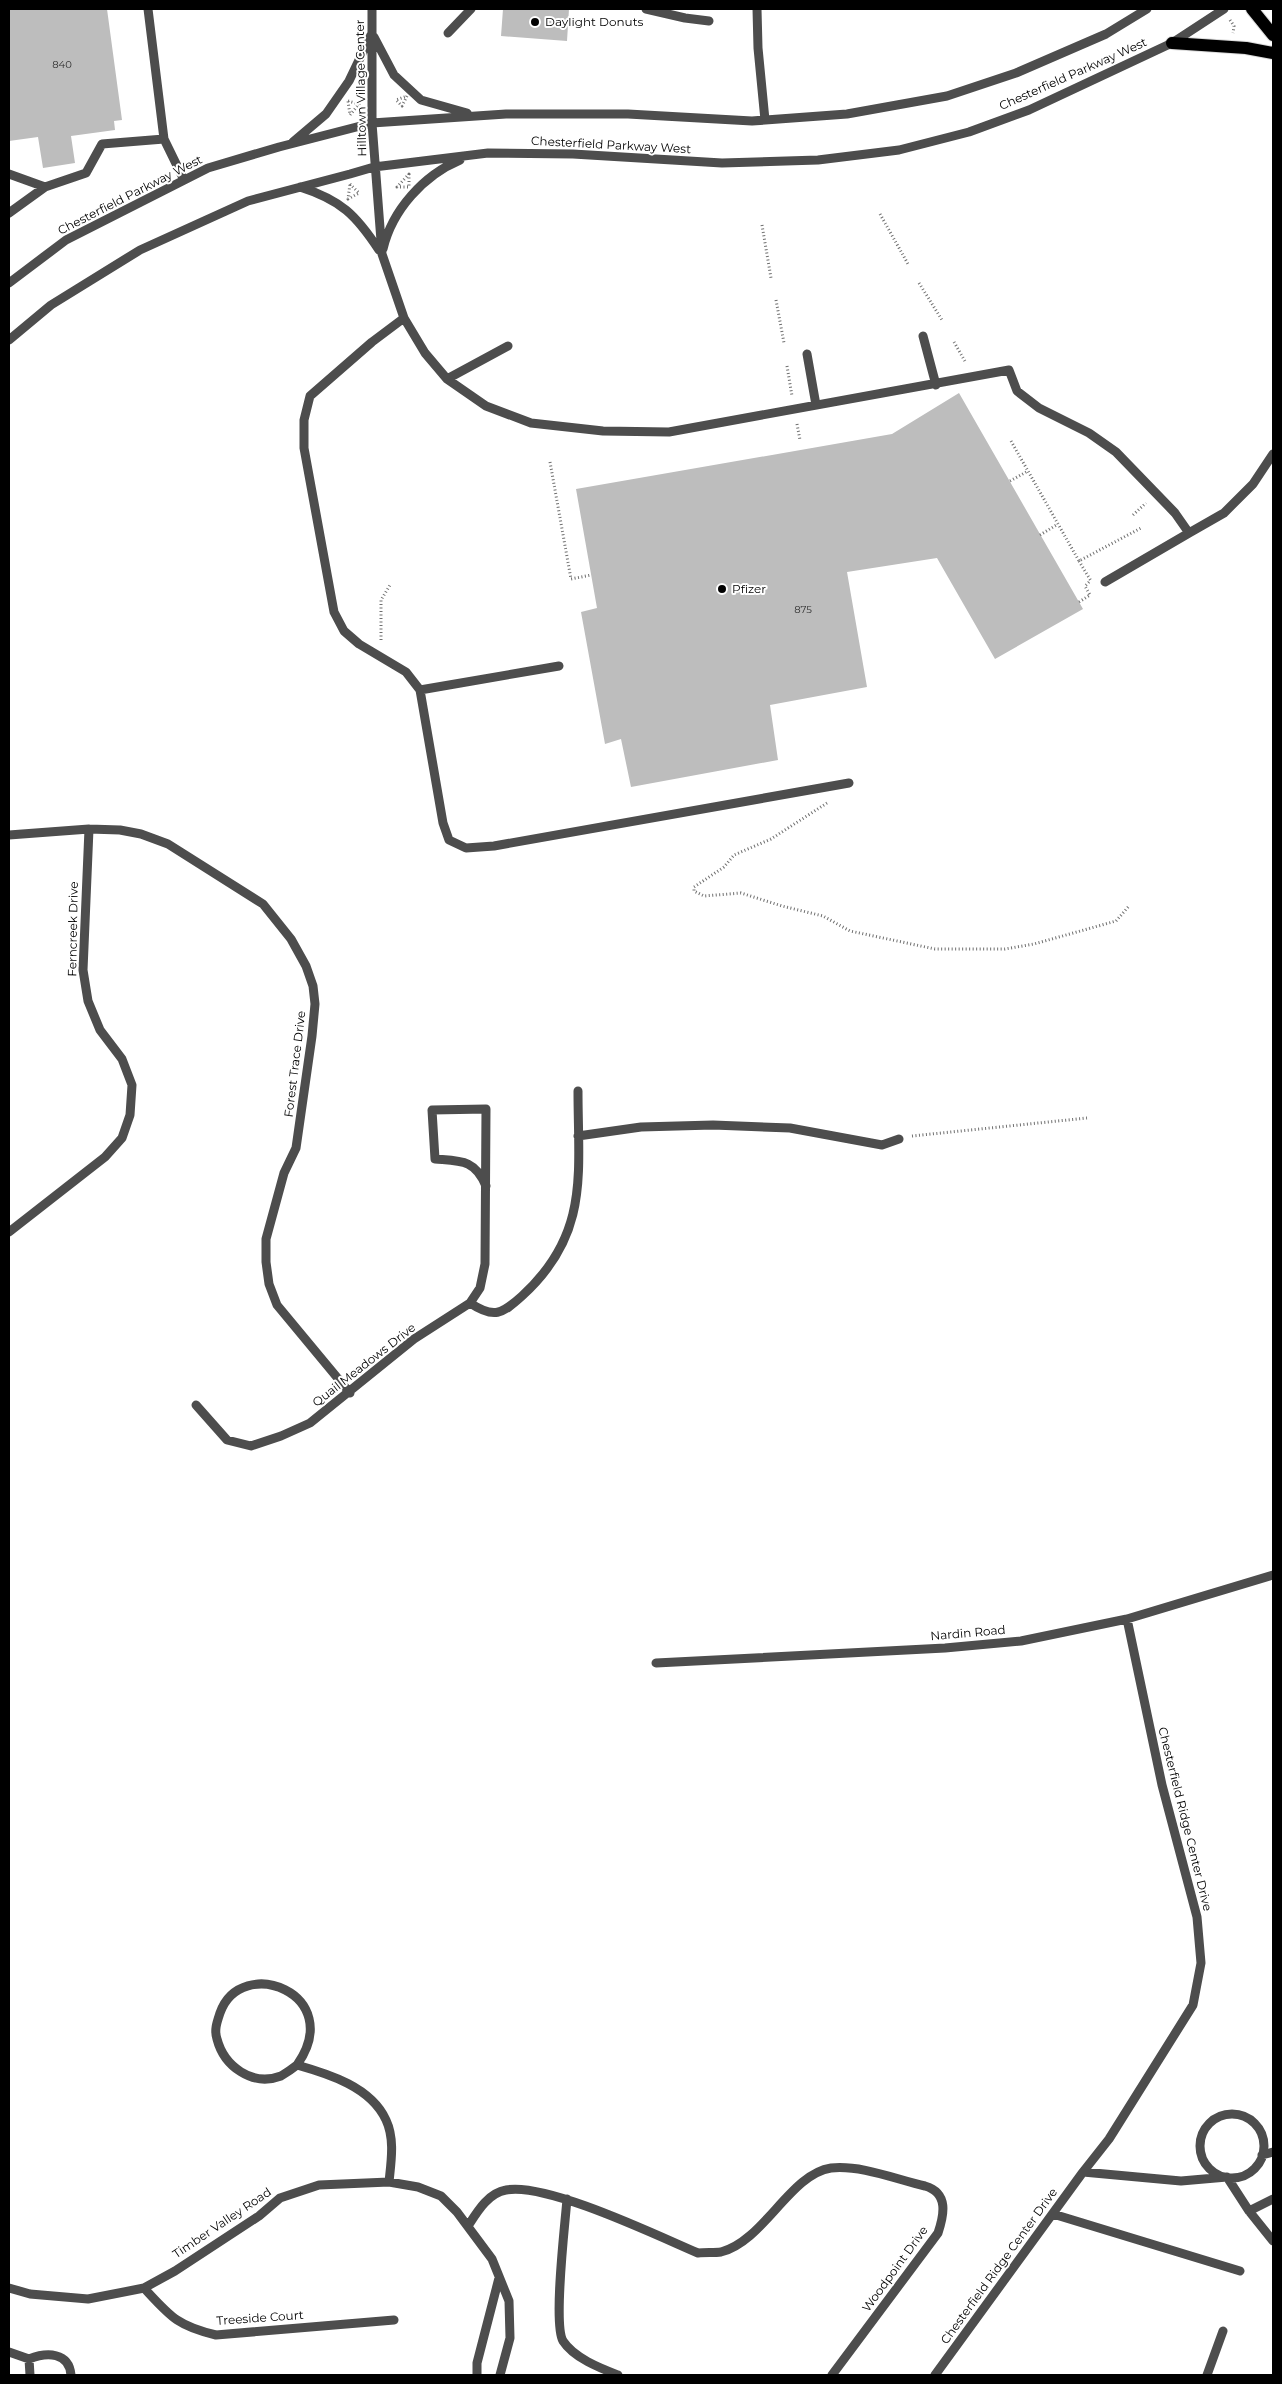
<svg xmlns="http://www.w3.org/2000/svg" width="1282" height="2384" viewBox="0 0 1282 2384" font-family="Montserrat,sans-serif">
	<rect width="100%" height="100%" fill="#fff"/>
	<!-- building -->
	<path fill="#bdbdbd" d="M9 9H107L122 120 114 121 115 130 71 136 75 163 43 168 38 137 9 141Z
		M503 9H569L567 41 501 36Z
		M959 393 1083 609 995 659 937 558 847 572 867 687 770 705 778 760 631 787 621 739 605 744 581 612 597 608 576 489 892 434Z"/>
	<g fill="none" stroke-linecap="round" stroke-linejoin="round">
		<defs>
			<path id="major" d="M1252 9 1273 35
				M1172 43 1246 48 1273 53"/>
		</defs>
		<!-- major casing -->
		<use href="#major" stroke="#dbdbdb" stroke-width="14"/>
		<!-- path -->
		<path stroke="#6f6f6f" stroke-width="3" stroke-dasharray="1 2.5" stroke-linecap="butt" d="M1230 20 1234 26 1233 33
			M407 96 402 106 396 100Z
			M348 101 359 104 350 115Z
			M409 174V187H397Z
			M350 184 359 193 348 199Z
			M880 214 908 264
			M762 225 771 278
			M919 283 942 320
			M776 300 784 343
			M954 342 966 363
			M787 366 792 396
			M797 424 800 440
			M1011 441 1079 561 1141 528
			M550 462 571 579 591 575
			M1010 481 1028 471
			M1133 515 1146 503
			M1040 535 1058 524
			M1079 561 1091 581
			M1079 602 1090 595 1085 586 1090 581
			M381 640V600L390 585
			M827 803 771 839 734 855 724 867 694 887V891L704 896 741 893 782 906 823 916 850 931 935 949H1005L1034 944 1116 921 1129 906
			M912 1136 1087 1118"/>
		<!-- minor -->
		<path stroke="#4d4d4d" stroke-width="9" d="M148 9 164 139 184 180
			M372 9V123L382 254 404 318 425 353 447 379 486 406 531 423 603 431 669 432 1009 370 1017 391 1039 408 1089 433 1116 452 1175 513 1189 533 1224 513 1253 484 1273 454
			M646 9 685 18 709 21
			M757 9 758 48 765 120
			M448 33 471 9
			M374 37 394 75 421 100 467 113
			M293 142 326 114 349 81 371 35
			M9 174 45 187 86 173 102 144 164 139
			M300 187C341 200 356 215 379 250
			M9 213 45 187
			M383 249C392 210 424 175 460 160
			M9 283 66 240 208 168 279 147 372 123 506 114H628L752 121 847 114 947 96 1016 73 1106 34 1147 9
			M404 318 372 342 310 396 304 420V448L334 612 344 631 359 644 406 672 420 690 559 666
			M923 336 936 385
			M9 340 51 305 140 250 248 201 350 174 374 167 488 153 573 154 722 163 818 160 899 150 969 132 1029 110 1172 43 1224 9
			M807 354 816 405
			M447 379 508 346
			M1105 582 1189 533
			M420 690 443 823 449 840 466 848 494 846 849 783
			M9 835 89 829 120 830 141 834 168 844 263 904 291 939 306 966 313 986 315 1004 312 1036 296 1148 284 1173 266 1239V1262L269 1284 277 1305 350 1393
			M578 1136 641 1127 713 1125 790 1128 882 1145 899 1139
			M9 1232 105 1157 122 1138 130 1115 132 1085 122 1059 100 1030 88 1001 83 970 89 829
			M470 1303C494 1319 502 1314 522 1296 590 1234 578 1174 578 1091
			M196 1405 227 1440 251 1446 281 1436 310 1423 414 1339 470 1303 480 1288 485 1264 486 1109 432 1110 435 1159C460 1161 475 1159 486 1186
			M656 1663 945 1648 1021 1641 1127 1619 1273 1575
			M297 2065C347 1994 241 1953 220 2013 217 2022 214 2030 217 2039 224 2066 252 2087 281 2076 286 2073 292 2069 297 2065 329 2074 371 2087 386 2120 395 2139 391 2162 389 2182
			M1200 2146a32 32 0 1 1 64 0a32 32 0 1 1-64 0Z
			M1262 2155 1273 2152
			M1083 2172 1109 2139 1193 2005 1201 1963 1197 1917 1162 1785 1127 1619
			M567 2199C565 2225 553 2324 563 2341 574 2358 600 2368 618 2375
			M1249 2211 1273 2199
			M1053 2214 1240 2271
			M468 2226C477 2212 488 2193 506 2190 546 2182 656 2235 698 2253 705 2252 714 2253 721 2252 764 2241 790 2174 831 2168 862 2165 895 2179 925 2186 949 2193 944 2215 938 2233L832 2375
			M9 2288 30 2294 88 2299 144 2288 175 2271 259 2216 280 2198 319 2185 389 2182 418 2187 441 2196 457 2212 492 2259 509 2301 510 2338 500 2375
			M144 2288C170 2316 177 2326 216 2335L394 2320
			M9 2352 29 2359C47 2352 69 2352 71 2375
			M29 2359 30 2375
			M477 2375V2363L499 2278
			M935 2375 1083 2172 1181 2181 1227 2177 1249 2211 1273 2241
			M1207 2375 1223 2331"/>
		<!-- major -->
		<use href="#major" stroke="#000" stroke-width="12"/>
	</g>
	<!-- markers -->
	<g fill="#000" stroke="#fff" stroke-width="2">
		<circle cx="535" cy="22" r="5"/>
		<circle cx="722" cy="589" r="5"/>
	</g>
	<g text-anchor="middle" stroke-width="4" stroke-linejoin="round" paint-order="stroke">
		<!-- number labels -->
		<g font-size="10" fill="#2f2f2f">
			<text x="62" y="68">840</text>
			<text x="803" y="613">875</text>
		</g>
		<!-- poi labels -->
		<g font-size="12" fill="#000" stroke="#fff" text-anchor="start">
			<text x="545" y="26">Daylight Donuts</text>
			<text x="732" y="593">Pfizer</text>
		</g>
		<!-- street labels -->
		<g font-size="12" fill="#000" stroke="#fff">
			<text transform="translate(1073 74) rotate(-24)" y="4">Chesterfield Parkway West</text>
			<text transform="translate(361 88) rotate(-91)" y="4">Hilltown Village Center</text>
			<text transform="translate(611 145) rotate(3)" y="4">Chesterfield Parkway West</text>
			<text transform="translate(130 195) rotate(-27)" y="4">Chesterfield Parkway West</text>
			<text transform="translate(73 929) rotate(-89)" y="4">Ferncreek Drive</text>
			<text transform="translate(295 1064) rotate(-83)" y="4">Forest Trace Drive</text>
			<text transform="translate(364 1365) rotate(-38)" y="4">Quail Meadows Drive</text>
			<text transform="translate(968 1633) rotate(-5)" y="4">Nardin Road</text>
			<text transform="translate(1185 1819) rotate(76)" y="4">Chesterfield Ridge Center Drive</text>
			<text transform="translate(222 2223) rotate(-34)" y="4">Timber Valley Road</text>
			<text transform="translate(999 2266) rotate(-54)" y="4">Chesterfield Ridge Center Drive</text>
			<text transform="translate(895 2269) rotate(-54)" y="4">Woodpoint Drive</text>
			<text transform="translate(260 2318) rotate(-4)" y="4">Treeside Court</text>
		</g>
	</g>
	<!-- border -->
	<rect width="1282" height="2384" fill="none" stroke="#000000" stroke-width="20"/>
</svg>
